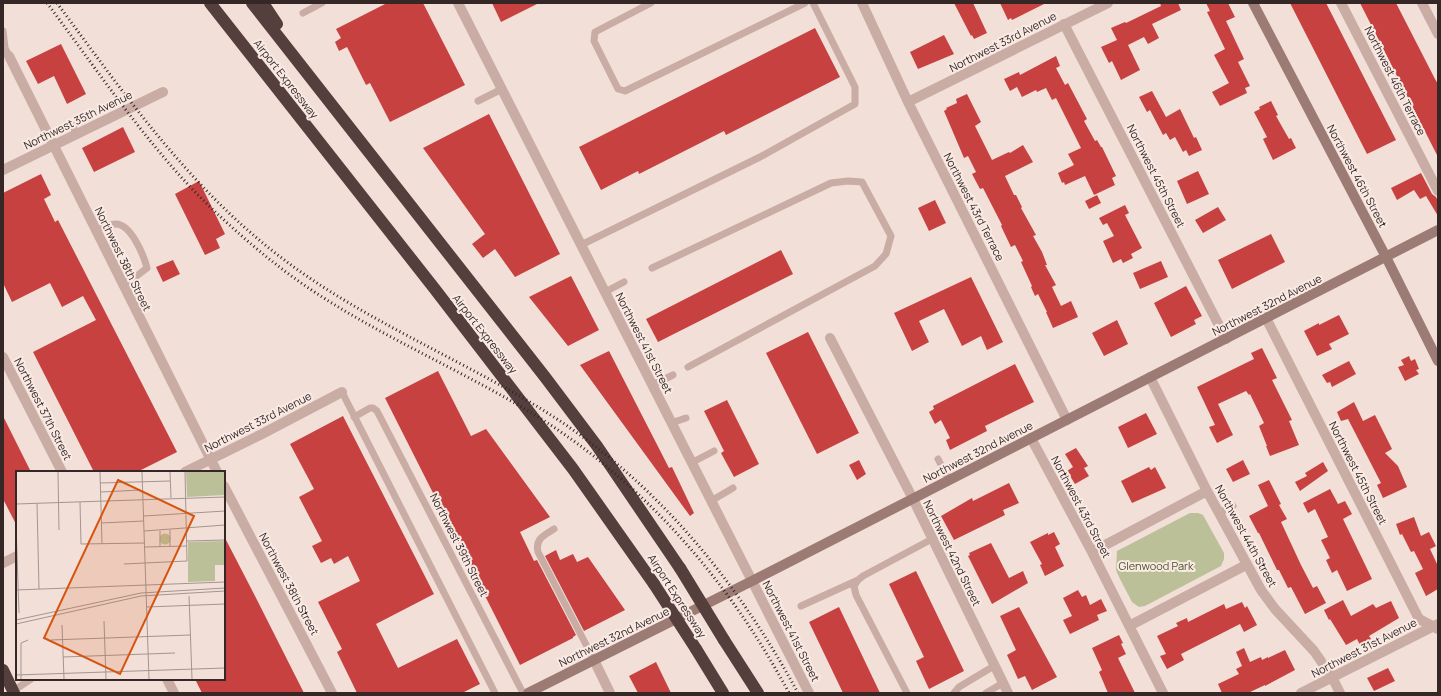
<svg xmlns="http://www.w3.org/2000/svg" width="1441" height="696" viewBox="0 0 1441 696" font-family="Manrope,sans-serif">
	<rect width="100%" height="100%" fill="#f1dfd8"/>
	<!-- green -->
	<path fill="#bcc098" d="M1190 513H1198L1203 515 1224 553V559L1221 566 1145 606 1139 607 1132 602 1120 579 1116 570 1117 551Z"/>
	<!-- building -->
	<path fill="#c74140" d="M387 3H423L465 85 390 122 370 83 366 85 347 47 339 51 335 42 341 38 336 29Z
		M492 3H539L501 22Z
		M954 3H973L987 33 974 39 972 35 971 36Z
		M1000 3H1046L1012 20 1011 18 1008 20Z
		M1160 3H1178L1181 10 1152 24 1159 38 1148 44 1144 37 1128 45 1140 70 1121 80 1112 61 1109 63 1101 47 1117 40 1111 28 1125 22 1126 23 1161 6Z
		M1206 3H1228L1235 17 1226 21 1244 59 1238 62 1250 86 1245 88 1247 93 1220 106 1212 92 1229 83 1214 55 1225 49 1207 12 1210 11Z
		M1290 3H1326L1396 140 1367 154Z
		M1360 3H1396L1435 79 1438 84V157Z
		M815 28 840 77 726 135 724 131 639 174 638 171 601 190 579 147Z
		M944 35 954 54 918 69 910 52Z
		M61 44 86 94 67 104 54 76 38 84 26 61Z
		M1056 56 1060 66 1056 68 1065 85 1068 83 1087 119 1084 121 1095 141 1097 140 1101 147H1102L1116 176 1112 178 1115 185 1094 195 1085 176 1065 185 1064 182 1062 183 1058 173 1074 165 1068 154 1081 148 1056 98 1052 100 1046 88 1037 92 1036 90 1022 97 1017 87 1010 91 1004 79 1019 72 1020 75Z
		M1152 91 1166 117 1180 109 1194 138 1196 137 1202 150 1189 156 1186 150 1183 152 1175 137 1170 140 1166 133 1163 135 1150 110 1147 112 1139 97Z
		M967 94 981 122 975 126 992 160 1009 152 1010 153 1023 145 1033 162 1005 176 1014 195H1016L1022 207 1021 208 1036 235 1033 236 1042 252 1047 265H1045L1056 285 1052 287 1061 306 1071 301 1078 317 1053 328 1046 312H1047L1038 294 1035 296 1031 287 1032 286 1021 262 1023 261 1015 245 1011 247 1001 226 1002 225 983 188 980 189 972 174 976 172 968 156 964 158 944 111 947 109 946 108 957 103 956 99Z
		M1271 101 1278 115 1276 116 1289 139 1291 138 1296 148 1273 160 1263 139 1267 137 1254 112 1260 109 1259 107Z
		M489 114 560 254 515 277 495 249 483 258 472 244 485 234 423 148Z
		M123 127 135 152 94 172 82 148Z
		M1198 171 1209 194 1187 204 1177 181Z
		M1421 173 1432 194 1436 197 1438 201V216L1426 196 1420 199 1414 190 1397 200 1391 188Z
		M41 174 51 195 44 199 55 222 58 220 177 452 137 472H94L33 352 96 320 83 296 62 307 50 283 12 302 3 283V193Z
		M199 181 225 234 216 239 220 248 205 255 175 194Z
		M1097 195 1101 203 1089 209 1085 201Z
		M935 200 946 223 929 231 918 208Z
		M1125 205 1129 213 1125 215 1142 248 1131 254 1133 258 1123 263 1121 259 1113 263 1103 241 1114 236 1107 223 1103 225 1099 218Z
		M1218 207 1226 220 1203 233 1195 220Z
		M1271 234 1285 262 1232 289 1218 260Z
		M781 250 793 274 658 342 646 319Z
		M173 260 180 274 163 282 156 267Z
		M1161 261 1168 277 1140 289 1133 273Z
		M571 276 599 330 568 346 529 297Z
		M971 277 1003 342 987 350 981 336 962 346 944 309 919 321 929 342 912 351 894 313Z
		M1186 286 1202 316 1194 320 1196 324 1171 337 1154 303Z
		M1339 315 1349 334 1329 344 1332 349 1317 356 1304 331 1319 323V325Z
		M1117 320 1128 344 1104 356 1092 333Z
		M808 332 859 433 817 454 766 353Z
		M1262 348 1277 378 1272 380 1292 420 1289 421 1299 445 1270 456 1266 446H1267L1259 426 1264 423 1250 394 1249 395 1246 391 1218 404 1233 435 1217 443 1209 427 1215 425 1197 387 1254 359 1251 353Z
		M609 351 669 468 672 467 694 513 690 516 580 365Z
		M1409 356 1411 361 1415 359 1419 369 1416 370 1419 374 1405 381 1398 367 1404 365 1401 360Z
		M1349 361 1356 374 1332 387 1330 382 1327 383 1322 375Z
		M1015 364 1034 402 985 426 987 431 950 450 946 440 950 438 941 420 935 424 929 412 934 409 933 406Z
		M438 371 471 436 486 429 550 517 520 532 534 561 537 560 576 635 573 637V638L520 665 385 398Z
		M727 400 759 464 734 477 721 453 724 451 704 411Z
		M1354 402 1363 421 1375 415 1392 449 1385 453 1398 466 1407 487 1383 498 1377 485 1381 483 1348 419 1341 421 1337 412Z
		M1146 413 1157 434 1128 448 1118 427Z
		M3 416 31 472H17V526L3 499Z
		M343 416 434 594 376 624 398 668 457 639 480 684 462 693H357L337 652 342 649 318 602 360 581 348 556 334 564 331 558 321 563 312 546 322 541 299 497 314 489 290 444Z
		M1076 448 1088 466 1084 468 1089 476 1075 484 1067 471 1073 467 1065 454Z
		M859 460 866 474 857 480 849 465Z
		M1243 460 1250 474 1233 482 1226 469Z
		M1323 462 1328 471 1300 491 1295 482 1307 476 1305 473Z
		M1149 467 1151 470 1155 467 1166 488 1132 503 1121 481Z
		M1269 480 1281 504 1279 505 1287 519 1281 522 1301 565 1313 588 1317 586 1326 603 1305 614 1291 587 1288 588 1279 570H1277L1259 533H1258L1249 516 1268 506 1258 485Z
		M1009 483 1019 503 1003 510 1005 515 954 540 941 516 972 498 973 501Z
		M1330 489 1338 504 1345 501 1352 514 1343 519 1372 579 1347 591 1337 570 1332 573 1326 560 1330 558 1321 540 1328 537 1315 509 1308 513 1303 503Z
		M1414 517 1421 536 1429 532 1436 546 1430 549 1438 566V589L1426 596 1415 573 1423 569 1414 551 1411 552 1402 534 1400 535 1396 524Z
		M1054 532 1060 544 1055 547 1064 566 1045 576 1040 565 1042 564 1030 542 1048 533V535Z
		M224 536 255 596 304 693H202L195 679H224Z
		M991 543 1009 578 1023 571 1028 583 992 604 968 556 970 555 969 553Z
		M556 550 560 560 573 554 577 562 588 557 625 610 584 631 545 556Z
		M916 571 964 671 929 689 916 661 924 657 889 584Z
		M1078 590 1082 597 1086 595 1090 605 1101 599 1107 611 1097 615 1099 620 1070 634 1063 620 1072 616 1063 598Z
		M1343 600 1351 616 1373 604 1376 608 1391 601 1399 618 1369 636 1371 639 1360 645 1357 639 1346 645 1330 619 1329 620 1324 610Z
		M1242 602 1245 608 1247 606 1257 625 1244 632 1240 624 1181 654 1184 660 1167 669 1160 656 1166 654 1157 636 1178 626 1176 623 1187 618 1188 622 1224 604 1226 609Z
		M839 607 880 693H843L809 622Z
		M1019 607 1057 677 1032 690 1025 676 1018 679 1014 670 1007 655 1016 650 1000 616Z
		M1119 635 1123 643 1121 644 1126 654 1118 658 1135 693H1108L1099 672 1102 670 1092 648Z
		M1244 648 1250 662 1261 657 1262 660 1268 657V658L1285 650 1295 670 1265 686V685L1248 693H1222L1218 684 1239 674 1236 669 1242 666 1236 652Z
		M656 662 671 693H638L629 676Z
		M1388 668 1395 681 1374 691 1367 678Z"/>
	<g fill="none" stroke-linecap="round" stroke-linejoin="round">
		<!-- lane -->
		<path stroke="#c9aca4" stroke-width="7" d="M651 3 595 32 594 41 618 89 625 91 805 3
			M303 13 322 3
			M3 31 5 48 9 56
			M478 101 502 89
			M73 125 76 134
			M96 230C102 227 109 224 116 224 131 224 144 256 147 268L134 278 122 284
			M581 245 760 157 855 104V87L813 3
			M652 268 831 183 848 181 862 182 891 236 886 254 875 266 688 367
			M605 292 624 282
			M652 385 673 375
			M342 392 495 693
			M354 417 370 408H373L377 411 523 693
			M671 423 686 418
			M938 459 949 480
			M691 463 714 451
			M711 501 733 488
			M1219 513 1233 506
			M554 529C544 535 535 539 538 552L594 660
			M801 606 858 580
			M13 691 31 679
			M907 693 856 595 854 586 858 580 863 576 932 539
			M954 693 959 687 994 666
			M986 693 1003 683"/>
		<!-- street -->
		<path stroke="#c9aca4" stroke-width="10" d="M458 3 809 693
			M862 3 908 102 1067 420
			M1341 3 1438 191
			M1422 3 1438 34
			M1064 24 1226 339
			M9 56 217 472
			M908 102 1108 3
			M3 170 163 92
			M1266 318 1419 619 1438 629
			M830 338 913 499 1008 693
			M3 357 62 472
			M1150 377 1207 491 1261 590 1275 609 1314 651 1332 677 1340 693
			M1031 438 1092 552 1163 693
			M185 472 262 434 342 392
			M224 486 332 693
			M1092 552 1207 491
			M3 563 17 556
			M1129 626 1246 565
			M594 660 610 693
			M167 679 174 693
			M1301 693 1438 624"/>
		<!-- secondary -->
		<path stroke="#9c7b75" stroke-width="10" d="M1253 3 1386 257 1438 361
			M528 693 752 581 1438 230"/>
		<!-- highway -->
		<path stroke="#553f3d" stroke-width="12" d="M210 3 434 288 573 469 654 584
			M252 3 545 377 597 446 680 568
			M263 3 277 24
			M724 640 758 693
			M696 649 723 693
			M3 670 14 693"/>
		<!-- rail -->
		<path stroke="#342726" stroke-width="3" stroke-dasharray="1 3" stroke-linecap="butt" d="M47 3C95 67 141 136 197 194 224 221 252 246 282 269 357 326 444 361 525 409 638 476 727 577 789 693
			M57 3C123 92 186 183 274 252 351 313 443 351 528 401 646 470 733 573 798 693"/>
		<!-- highway-bridge -->
		<path stroke="#553f3d" stroke-width="12" d="M680 568 724 640
			M654 584 696 649"/>
	</g>
	<g text-anchor="middle" stroke-width="4" stroke-linejoin="round" paint-order="stroke">
		<!-- street labels -->
		<g font-size="11" fill="#342726" stroke="#f9eae4">
			<text transform="translate(1003 42) rotate(-27)" y="4">Northwest 33rd Avenue</text>
			<text transform="translate(286 79) rotate(52)" y="4">Airport Expressway</text>
			<text transform="translate(1395 81) rotate(63)" y="4">Northwest 46th Terrace</text>
			<text transform="translate(78 120) rotate(-26)" y="4">Northwest 35th Avenue</text>
			<text transform="translate(1156 176) rotate(63)" y="4">Northwest 45th Street</text>
			<text transform="translate(1357 176) rotate(62)" y="4">Northwest 46th Street</text>
			<text transform="translate(974 207) rotate(63)" y="4">Northwest 43rd Terrace</text>
			<text transform="translate(123 259) rotate(64)" y="4">Northwest 38th Street</text>
			<text transform="translate(1267 305) rotate(-27)" y="4">Northwest 32nd Avenue</text>
			<text transform="translate(485 334) rotate(52)" y="4">Airport Expressway</text>
			<text transform="translate(644 343) rotate(63)" y="4">Northwest 41st Street</text>
			<text transform="translate(43 409) rotate(63)" y="4">Northwest 37th Street</text>
			<text transform="translate(258 422) rotate(-27)" y="4">Northwest 33rd Avenue</text>
			<text transform="translate(978 452) rotate(-27)" y="4">Northwest 32nd Avenue</text>
			<text transform="translate(1358 473) rotate(63)" y="4">Northwest 45th Street</text>
			<text transform="translate(1081 507) rotate(62)" y="4">Northwest 43rd Street</text>
			<text transform="translate(1246 536) rotate(61)" y="4">Northwest 44th Street</text>
			<text transform="translate(459 545) rotate(63)" y="4">Northwest 39th Street</text>
			<text transform="translate(952 553) rotate(64)" y="4">Northwest 42nd Street</text>
			<text transform="translate(289 584) rotate(62)" y="4">Northwest 38th Street</text>
			<text transform="translate(677 596) rotate(57)" y="4">Airport Expressway</text>
			<text transform="translate(791 631) rotate(63)" y="4">Northwest 41st Street</text>
			<text transform="translate(614 637) rotate(-26)" y="4">Northwest 32nd Avenue</text>
			<text transform="translate(1364 648) rotate(-27)" y="4">Northwest 31st Avenue</text>
		</g>
		<!-- park labels -->
		<g font-size="11" fill="#4d5229" stroke="#f9eae4">
			<text x="1156" y="570">Glenwood Park</text>
		</g>
	</g>
	<!-- overview -->
	<g transform="translate(16 471)">
		<rect width="209" height="209" fill="#f1dfd8"/>
		<path d="M170 1H209V24L171 26ZM143.5 68a5.5 5.5 0 1 1 11 0a5.5 5.5 0 1 1-11 0ZM209 70V94H199V110L172 111V71Z" fill="#bcc098"/>
		<path fill="none" stroke="#a59591" stroke-width="1" d="M42 1 43 59M84 1 86 73M126 1 133 208M154 1 155 27M84 12 154 10M85 21 124 19M64 31 65 73 129 72M21 32 23 118M0 33 209 26M128 45 209 40M85 52 128 50M0 54 3 142M154 59V75M128 60 209 54M144 60V76M171 70 209 69M129 76 171 75M108 93 171 90 169 1M0 119 209 111M173 125 176 208M131 136 209 133M0 149 125 122 209 117M88 150 90 208M0 153 125 125 209 120M46 154 48 208M35 169 174 164M47 186 159 182M0 204 209 197M5 208V172L12 169"/>
		<path fill="#d6540f" fill-opacity="0.15" stroke="#d6540f" stroke-width="2" d="M102 9 178 45 104 203 28 167Z"/>
		<rect width="209" height="209" fill="none" stroke="#342726" stroke-width="2"/>
	</g>
	<!-- border -->
	<rect width="1441" height="696" fill="none" stroke="#342726" stroke-width="8"/>
</svg>
